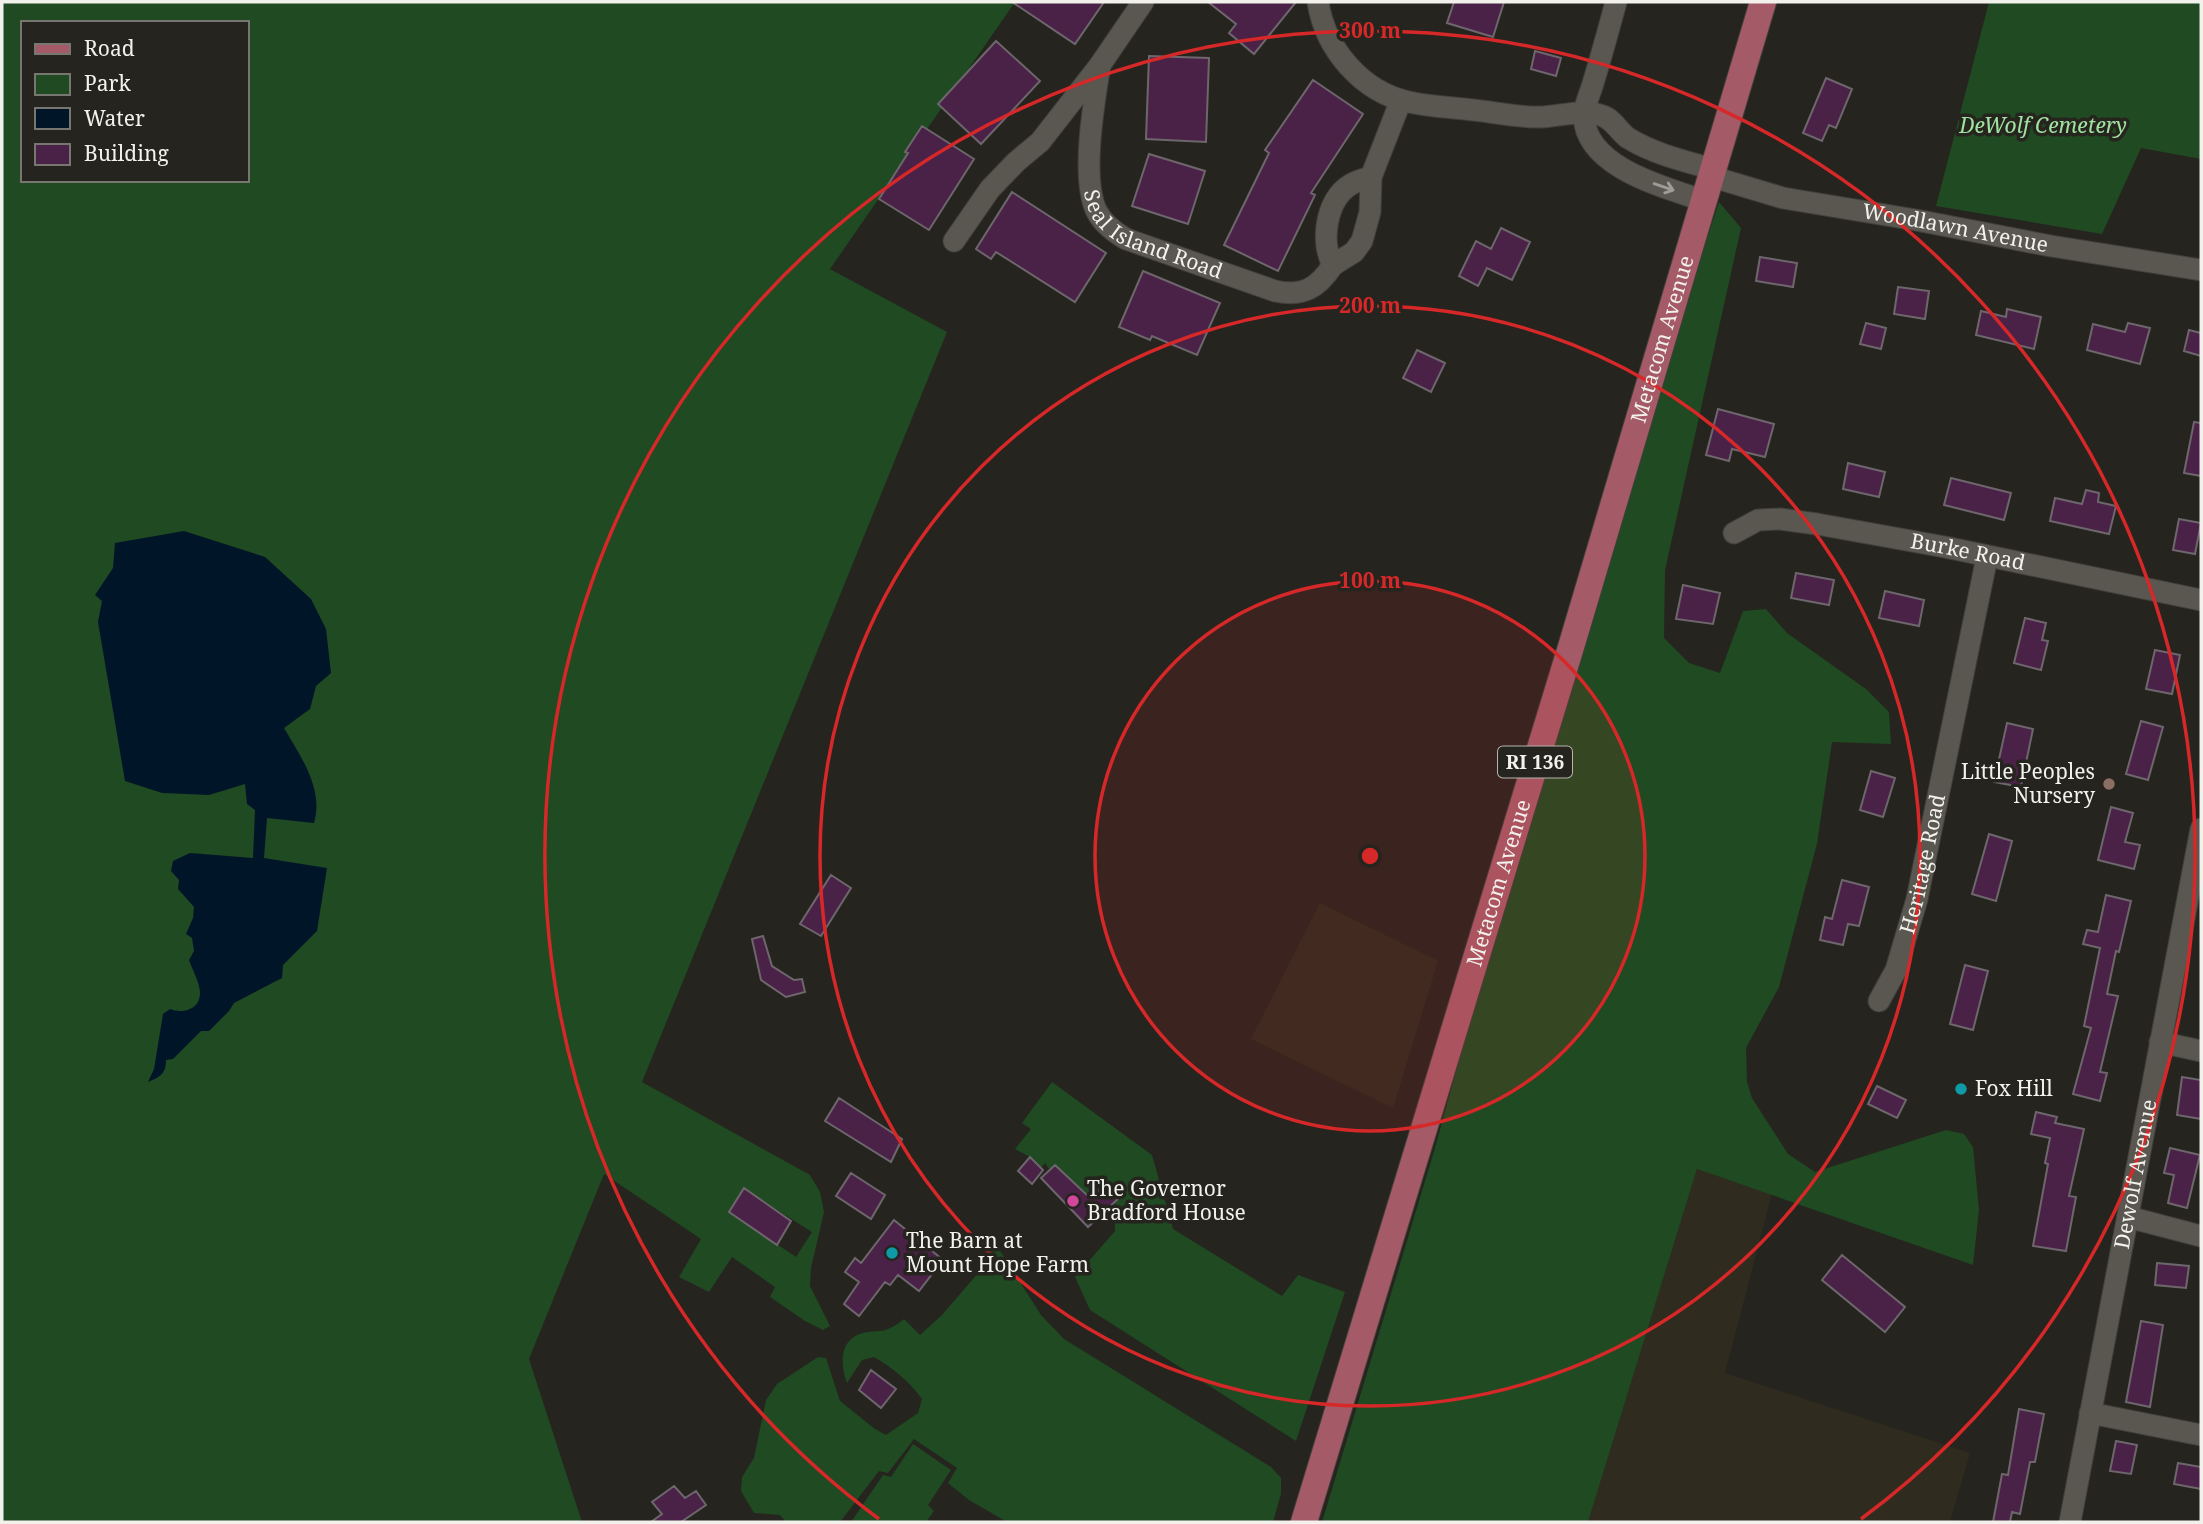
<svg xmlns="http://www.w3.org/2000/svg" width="2203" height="1524" viewBox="0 0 2203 1524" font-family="'Noto Serif',serif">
	<rect width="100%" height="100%" fill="#26241e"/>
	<!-- built -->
	<path fill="#2f2b1f" d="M1320 903 1438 961 1393 1108 1251 1039Z
		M1697 1169 1772 1194 1725 1373 1970 1453 1950 1522H1588Z"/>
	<!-- green -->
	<path fill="#1f4a22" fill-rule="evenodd" d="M2 2H1015L830 269 947 332 642 1082 810 1175 820 1192 824 1212 811 1268 810 1286 830 1326 823 1330 805 1321 770 1297 775 1287 732 1257 709 1292 679 1277 701 1239 604 1174 529 1359 582 1522H2ZM23 23H247V180H23ZM744 1189 812 1232 796 1257 729 1212Z
		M1989 2H2201V159L2141 148 2102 234 1936 206Z
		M1719 202 1741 228 1665 570 1664 638 1689 663 1720 673 1743 611 1766 609 1787 633 1866 689 1889 712 1891 744 1832 742 1817 844 1779 987 1746 1048 1747 1082 1752 1098 1788 1154 1815 1172 1946 1130 1964 1134 1973 1147 1979 1210 1973 1265 1697 1169 1588 1522H1322L1435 1148 1508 882 1643 432Z
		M1052 1082 1152 1155 1173 1229 1282 1296 1298 1275 1345 1292 1296 1441 1090 1310 1075 1277 1115 1231V1221L1107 1214 1119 1198 1107 1183 1090 1198 1050 1170 1045 1163 1041 1168 1030 1157 1015 1149 1031 1129 1022 1123Z
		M990 1235 1041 1315 1064 1339 1271 1467 1281 1478V1494L1273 1522H1007L969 1500 948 1483 957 1468 914 1439 888 1473 879 1471 840 1522H786L780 1515 754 1513 741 1491 742 1477 754 1458 766 1400 777 1384 818 1357 826 1358 840 1401 875 1429 886 1435 918 1413 922 1399C909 1381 893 1368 874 1357L862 1360 847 1383C840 1365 839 1339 863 1333 872 1330 881 1333 890 1328 895 1326 900 1322 904 1319L920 1335 942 1315 992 1257 978 1241Z
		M913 1444 951 1470 928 1505 934 1511 926 1522H851L883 1475 891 1477Z"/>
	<!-- water -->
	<path fill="#001628" d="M184 531 265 557 311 599 326 629 331 673 316 686 310 709 284 728C301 757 324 789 314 823L267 818 264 858 327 868 317 931 283 965 282 978 234 1003 229 1011 209 1031H201L173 1059 166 1060C166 1074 160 1077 148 1082L154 1069 163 1014 170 1009C182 1014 200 1010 200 993 200 983 192 969 189 960L194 951 192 938 186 934 193 918 194 907 178 889 179 880 171 871 173 861 190 853 253 858 255 810 247 804 245 784 209 795 162 793 125 781 98 622 102 601 95 595 113 568 115 543Z"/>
	<!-- building -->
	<path fill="#4b2247" stroke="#6d666c" stroke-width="2" d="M1012 2H1104L1075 44Z
		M1208 2H1296L1254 54 1229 33 1236 24Z
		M1454 2H1504L1493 37 1447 23Z
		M996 41 1040 81 981 144 938 104Z
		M1535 51 1561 58 1556 76 1531 69Z
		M1149 56 1209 58 1206 142 1146 139Z
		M1826 78 1852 89 1836 128 1829 125 1822 141 1803 133Z
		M1313 80 1363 114 1311 193 1315 195 1278 271 1224 245 1269 153 1265 150Z
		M922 126 974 159 929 230 879 199 908 153 905 152Z
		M1149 154 1205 171 1188 224 1132 206Z
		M1012 192 1106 253 1075 302 996 252 991 259 976 249Z
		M1501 228 1530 242 1512 280 1487 268 1478 286 1459 276 1476 241 1491 249Z
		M1760 257 1797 263 1793 287 1756 281Z
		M1143 271 1220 303 1197 355 1152 336 1150 340 1119 327Z
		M1898 287 1929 291 1925 319 1894 314Z
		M2007 309 2041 317 2034 349 1976 335 1981 311 2006 317Z
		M1866 323 1886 328 1881 349 1860 344Z
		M2128 323 2150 328 2140 364 2087 350 2093 324 2125 332Z
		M2189 330 2201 333V356L2184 351Z
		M1417 350 1445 363 1431 392 1403 378Z
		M1718 409 1774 424 1765 457 1732 449 1729 461 1706 455Z
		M2194 422 2201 423V476L2184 473Z
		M1848 463 1885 472 1879 497 1843 489Z
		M1951 478 2011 493 2004 520 1944 505Z
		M2086 490 2099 493 2098 502 2116 506 2109 534 2050 521 2055 498 2082 504Z
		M2179 519 2201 523 2195 554 2173 550Z
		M1796 573 1834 580 1829 605 1791 598Z
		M1683 585 1720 593 1713 624 1676 619Z
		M1885 591 1924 600 1919 626 1879 618Z
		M2025 618 2046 623 2042 640 2048 641 2041 670 2014 663Z
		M2155 650 2180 655 2172 694 2146 689Z
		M2141 721 2163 727 2148 780 2126 774Z
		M2007 723 2033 729 2021 787 1994 782Z
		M1871 771 1895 778 1883 817 1860 810Z
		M2111 807 2133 813 2125 842 2140 845 2134 869 2098 860Z
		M1989 834 2012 841 1996 901 1972 894Z
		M831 875 851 888 821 936 800 924Z
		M1842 880 1869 887 1859 926 1848 924 1843 945 1820 940 1825 917 1832 919Z
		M2106 895 2131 901 2119 952 2116 951 2107 994 2118 996 2100 1072 2107 1073 2100 1101 2073 1094 2091 1028 2084 1026 2100 948 2083 944 2087 930 2098 932Z
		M763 936 772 966 794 980 802 979 805 992 786 997 761 980 752 939Z
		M1965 965 1988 971 1973 1030 1950 1024Z
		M2182 1077 2201 1080V1119L2177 1115Z
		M1877 1086 1906 1100 1897 1118 1868 1104Z
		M839 1098 902 1139 891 1162 825 1121Z
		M2036 1112 2057 1117 2055 1123 2084 1129 2069 1196 2076 1197 2066 1251 2033 1246 2048 1164 2045 1163 2050 1138 2031 1134Z
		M2170 1148 2200 1155 2187 1208 2168 1203 2174 1175 2164 1173Z
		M1030 1157 1043 1170 1032 1184 1018 1171Z
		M1055 1165 1090 1198 1107 1183 1119 1198 1088 1227 1041 1178Z
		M851 1173 885 1195 871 1219 836 1196Z
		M744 1188 791 1221 777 1245 729 1212Z
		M894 1220 943 1260 919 1291 898 1275 890 1285 885 1282 859 1316 844 1304 859 1282 845 1272 855 1258 861 1263Z
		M1842 1255 1905 1307 1885 1332 1822 1280Z
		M2157 1263 2189 1266 2186 1288 2155 1285Z
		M2141 1321 2163 1325 2150 1407 2126 1402Z
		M871 1370 896 1389 881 1408 859 1390Z
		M2019 1409 2044 1414 2035 1462H2030L2020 1514 2012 1512 2010 1522H1993L2002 1474 2008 1475Z
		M2116 1441 2137 1445 2131 1474 2110 1471Z
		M2178 1463 2201 1467V1489L2174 1484Z
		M674 1486 685 1498 696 1491 706 1505 681 1522H651L662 1514 652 1502Z"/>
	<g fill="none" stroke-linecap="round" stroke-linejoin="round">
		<defs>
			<g id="minor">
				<path d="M1318 2C1325 49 1362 92 1409 102 1430 107 1452 107 1473 110 1495 112 1519 118 1542 117 1561 116 1581 109 1600 115 1613 118 1618 131 1628 138 1654 154 1684 161 1713 169"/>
				<path d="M1616 2C1609 28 1602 54 1594 80 1591 92 1584 105 1584 116 1585 168 1667 188 1705 201"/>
				<path id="s1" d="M1100 65C1094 102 1081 176 1096 210 1102 223 1114 232 1126 239L1275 291C1303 297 1318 288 1333 265 1320 242 1326 200 1350 185 1356 181 1364 179 1371 177"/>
				<path id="s2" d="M1713 177 1783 198 1916 220 2051 246 2201 270"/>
				<path d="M954 241 990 189 1016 162 1040 142 1100 65 1143 2"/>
				<path d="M1333 265 1354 252 1362 241 1370 212 1371 177 1401 100"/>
				<path id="s3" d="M1734 533 1758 520 1780 519 1817 524 1945 547 2201 600"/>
				<path id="s4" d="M1879 1001 1896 970 1917 899 1987 557"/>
				<path d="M2160 1042 2201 1051"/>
				<path d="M2128 1217 2201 1236"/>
				<path d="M2090 1413 2201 1435"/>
				<path id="s5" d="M2070 1522 2201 829"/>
			</g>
			<g id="major">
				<path id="s6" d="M1304 1522 1571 647 1763 2"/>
			</g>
		</defs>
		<!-- minor casing -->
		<use href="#minor" stroke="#413f3a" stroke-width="23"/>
		<!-- major casing -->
		<use href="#major" stroke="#413f3a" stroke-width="28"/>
		<!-- minor -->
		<use href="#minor" stroke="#595750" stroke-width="21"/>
		<!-- major -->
		<use href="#major" stroke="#a55b67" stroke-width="26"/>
	</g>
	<!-- one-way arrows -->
	<defs><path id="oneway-shaft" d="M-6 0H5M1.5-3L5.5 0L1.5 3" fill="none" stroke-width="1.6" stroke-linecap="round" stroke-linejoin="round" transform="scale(1.75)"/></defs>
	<use stroke="#9e9c96" href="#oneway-shaft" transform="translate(1664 187) rotate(19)"/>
	<!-- distance rings -->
	<circle cx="1370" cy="856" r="275" fill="#d62828" fill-opacity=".12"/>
	<g fill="none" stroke="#d62828" stroke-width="3.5">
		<circle cx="1370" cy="856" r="275"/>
		<circle cx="1370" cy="856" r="550"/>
		<path d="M879 1519A825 825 0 1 1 1861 1519"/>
	</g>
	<!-- markers -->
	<circle fill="#8d6e63" stroke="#26241e" stroke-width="2.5" cx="2109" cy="784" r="7"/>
	<g fill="#0f9aa8" stroke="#26241e" stroke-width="2.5">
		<circle cx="1961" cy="1089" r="7"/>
		<circle cx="892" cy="1253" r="7"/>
	</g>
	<circle fill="#d1479c" stroke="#26241e" stroke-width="2.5" cx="1073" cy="1201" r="7"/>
	<g text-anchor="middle" stroke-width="7" stroke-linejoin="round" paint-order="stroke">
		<!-- shield labels -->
		<rect fill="#26241e" stroke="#b5b4ae" stroke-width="2" x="1498" y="746.5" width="74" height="31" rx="5"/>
		<g font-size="19" font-weight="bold" fill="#f2f1ec">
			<text x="1535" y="769">RI 136</text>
		</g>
		<!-- park labels -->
		<g font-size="21" font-style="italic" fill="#a0e3a1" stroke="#26241e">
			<text x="2043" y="133">DeWolf Cemetery</text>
		</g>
		<!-- street labels -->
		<g font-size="21" fill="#f2f1ec" stroke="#26241e">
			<text dy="7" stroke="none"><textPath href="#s1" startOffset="208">Seal Island Road</textPath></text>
			<text dy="7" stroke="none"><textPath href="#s2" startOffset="248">Woodlawn Avenue</textPath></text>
			<text dy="7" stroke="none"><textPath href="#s6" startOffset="1236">Metacom Avenue</textPath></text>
			<text dy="7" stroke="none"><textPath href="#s3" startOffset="240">Burke Road</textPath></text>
			<text dy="7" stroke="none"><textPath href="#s4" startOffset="145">Heritage Road</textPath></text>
			<text dy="7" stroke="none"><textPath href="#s6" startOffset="668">Metacom Avenue</textPath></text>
			<text dy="7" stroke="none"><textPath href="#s5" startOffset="354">Dewolf Avenue</textPath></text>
		</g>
		<!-- poi labels -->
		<g font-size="21" fill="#f2f1ec" stroke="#26241e" text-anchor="start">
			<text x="2095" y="779" text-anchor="end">Little Peoples<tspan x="2095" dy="24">Nursery</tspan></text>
			<text x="1975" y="1096">Fox Hill</text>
			<text x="1087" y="1196">The Governor<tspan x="1087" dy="24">Bradford House</tspan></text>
			<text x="906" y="1248">The Barn at<tspan x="906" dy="24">Mount Hope Farm</tspan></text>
		</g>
	</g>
	<circle cx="1370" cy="856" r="10" fill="#d62828" stroke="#26241e" stroke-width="3.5"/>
	<g font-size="21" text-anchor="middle" font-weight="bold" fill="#d62828" stroke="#26241e" stroke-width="7" stroke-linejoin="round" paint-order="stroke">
		<text x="1370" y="38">300 m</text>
		<text x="1370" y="313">200 m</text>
		<text x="1370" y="588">100 m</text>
	</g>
	<!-- border -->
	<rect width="2203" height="1524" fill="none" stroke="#f2f1ec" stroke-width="7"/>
	<!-- legend -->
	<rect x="21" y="21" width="228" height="161" fill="#26241e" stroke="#787670" stroke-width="2"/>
	<rect x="35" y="44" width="35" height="10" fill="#a55b67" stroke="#787670" stroke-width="2"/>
	<text x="84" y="56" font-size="21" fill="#f2f1ec">Road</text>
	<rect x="35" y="74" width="35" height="21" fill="#1f4a22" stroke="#787670" stroke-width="2"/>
	<text x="84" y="91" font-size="21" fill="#f2f1ec">Park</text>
	<rect x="35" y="108" width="35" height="21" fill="#001628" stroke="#787670" stroke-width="2"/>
	<text x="84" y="126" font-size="21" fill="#f2f1ec">Water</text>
	<rect x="35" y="144" width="35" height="21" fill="#4b2247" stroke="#787670" stroke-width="2"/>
	<text x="84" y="161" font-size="21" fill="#f2f1ec">Building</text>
</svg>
